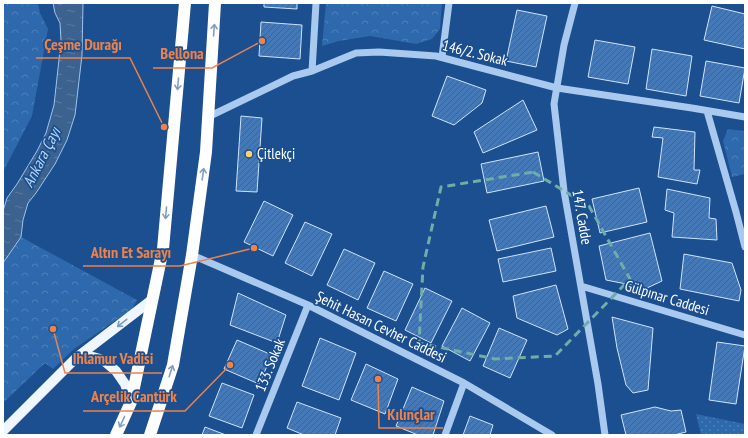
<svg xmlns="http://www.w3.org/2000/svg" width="748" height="438" viewBox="0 0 748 438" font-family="'PT Sans Narrow',sans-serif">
	<defs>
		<pattern id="grass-dots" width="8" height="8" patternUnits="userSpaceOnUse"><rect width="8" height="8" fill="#2e69ad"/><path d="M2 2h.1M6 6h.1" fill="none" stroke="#4d80b9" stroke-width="1.8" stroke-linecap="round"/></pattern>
		<pattern id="park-crowns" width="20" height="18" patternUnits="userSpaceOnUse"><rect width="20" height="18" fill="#2e69ad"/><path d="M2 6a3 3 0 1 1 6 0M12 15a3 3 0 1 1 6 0" fill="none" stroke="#4d80b9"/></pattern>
		<pattern id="water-ripples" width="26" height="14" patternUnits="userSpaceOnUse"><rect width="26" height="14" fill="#3c6290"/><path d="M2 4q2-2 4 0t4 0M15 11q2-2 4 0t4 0" fill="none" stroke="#597aa1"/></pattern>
		<pattern id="building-hatch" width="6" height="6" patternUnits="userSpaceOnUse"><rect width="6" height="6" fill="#4478b7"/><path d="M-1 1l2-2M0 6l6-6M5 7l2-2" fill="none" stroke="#486282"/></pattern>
	</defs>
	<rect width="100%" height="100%" fill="#1b4f8f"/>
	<!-- grass -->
	<path fill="url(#grass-dots)" d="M696 414 745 424V435H701Z"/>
	<!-- park -->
	<path fill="url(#park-crowns)" d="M3 3H38L40 13 48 29 32 116 3 172Z
		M326 3H442L440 29 432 39 416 44 370 36 339 41 322 46Z
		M728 129 745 131V174L732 177 723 141Z
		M21 237 137 300 132 309 74 349 53 369 45 363 3 403V263Z"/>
	<!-- water -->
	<path fill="url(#water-ripples)" stroke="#9cc4f0" d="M53 3H83L82 55 75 115 67 140 55 164 36 193 28 203 23 220 21 237 3 263V211L7 198 17 184 37 151 46 133 54 105 61 41 60 23 55 13Z"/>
	<!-- building -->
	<path fill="url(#building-hatch)" stroke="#cfe3fa" d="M264 3H297V9L264 7Z
		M712 6 745 14V49L704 40Z
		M517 10 547 16 536 67 506 61Z
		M261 22 302 25 300 59 259 56Z
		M595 40 635 47 628 84 588 77Z
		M652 49 692 56 686 96 646 89Z
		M706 61 745 68 739 103 700 96Z
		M447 76 486 90 482 103 454 125 432 116Z
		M523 100 537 130 483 153 474 132Z
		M241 116 262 118 257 192 236 191Z
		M654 127 695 132 694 170H700L697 184 658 177 663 138 652 137Z
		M538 152 544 181 487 193 481 164Z
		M639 188 647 222 600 233 592 199Z
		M667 189 710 198 709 218 716 219 717 240 672 237 674 213 665 210Z
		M264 201 293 215 273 256 244 242Z
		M546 206 554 237 497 251 489 220Z
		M305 222 332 234 312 276 285 263Z
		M650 233 662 281 647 288 606 280 599 246Z
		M551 248 556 271 503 282 498 259Z
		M344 249 375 263 358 300 327 285Z
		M684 254 732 263 741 290 739 301 680 289Z
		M384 271 413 284 396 321 367 308Z
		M556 285 568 329 557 335 517 318 513 296Z
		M425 288 452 301 431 343 405 330Z
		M238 293 286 315 277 343 230 325Z
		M462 308 490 323 470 361 442 346Z
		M612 317 653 328 648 390 633 393 626 385 617 348Z
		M499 328 527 340 510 378 483 366Z
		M320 338 356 353 339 400 302 386Z
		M237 340 272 355 259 384 224 369Z
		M717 342 745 346 736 404 709 400Z
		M366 364 398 379 385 414 351 400Z
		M222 383 254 395 242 428 209 416Z
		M412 387 444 401 433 435H418L396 426Z
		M297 402 341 418 335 435H304L287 428Z
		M655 407 671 411 681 410 686 432 674 435H626L621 415Z
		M470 416 493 425 490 435H463Z
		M205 427 226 435H202Z"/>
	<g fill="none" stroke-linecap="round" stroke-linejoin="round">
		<!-- minor -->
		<path stroke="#a9c9ee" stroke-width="7" d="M575 3 564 45 554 104 564 191 598 384 605 435
			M442 57 449 3
			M312 71 316 3
			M707 111 736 212 745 247
			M208 117 293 76 312 71 356 53 379 52 436 56 557 88 692 108 745 117
			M192 255 308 305 464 383 552 435
			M581 286 745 335
			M256 435 308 305
			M445 435 464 383"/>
		<!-- major -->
		<path stroke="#f0f6ff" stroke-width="10" d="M76 358 93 357 103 360 116 371 125 384 131 402
			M3 431 76 358 153 299"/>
		<!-- highway -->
		<path stroke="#fff" stroke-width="12" d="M116 435 131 402 163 249 185 3
			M150 435 173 365 192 255 206 152 215 3"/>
	</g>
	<!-- one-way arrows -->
	<defs><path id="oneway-shaft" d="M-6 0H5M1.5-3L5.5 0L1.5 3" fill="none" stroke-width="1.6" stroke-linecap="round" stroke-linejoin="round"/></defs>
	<g stroke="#829ec1">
		<use href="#oneway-shaft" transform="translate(214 30) rotate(-86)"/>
		<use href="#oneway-shaft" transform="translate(178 84) rotate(95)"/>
		<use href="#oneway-shaft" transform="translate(203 174) rotate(-82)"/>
		<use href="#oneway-shaft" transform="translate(166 213) rotate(95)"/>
		<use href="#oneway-shaft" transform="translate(171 371) rotate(-72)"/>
		<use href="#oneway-shaft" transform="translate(122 422) rotate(115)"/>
	</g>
	<use stroke="#7b9ac1" href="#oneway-shaft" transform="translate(122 323) rotate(142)"/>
	<!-- marked area -->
	<path fill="none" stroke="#6fada8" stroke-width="3" stroke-dasharray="8 5" stroke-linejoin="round" d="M533 172 589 206 630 279 555 356 495 359 419 343 423 267 441 187Z"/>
	<!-- markers -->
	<circle fill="#ffd166" stroke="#1b4f8f" stroke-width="1.5" cx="249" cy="154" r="4"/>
	<g text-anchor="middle" stroke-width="3.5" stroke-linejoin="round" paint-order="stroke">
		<!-- street labels -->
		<g font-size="15" fill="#fff" stroke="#1b4f8f">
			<text transform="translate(475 53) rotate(14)" y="5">146/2. Sokak</text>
			<text transform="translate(582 217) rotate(80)" y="5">147. Cadde</text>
			<text transform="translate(667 298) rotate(17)" y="5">Gülpınar Caddesi</text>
			<text transform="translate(381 327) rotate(26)" y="5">Şehit Hasan Cevher Caddesi</text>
			<text transform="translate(270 365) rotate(-68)" y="5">133. Sokak</text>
		</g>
		<!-- poi labels -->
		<g font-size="15" fill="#fff" stroke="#1b4f8f" text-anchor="start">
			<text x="257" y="159">Çitlekçi</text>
		</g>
		<!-- water labels -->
		<g font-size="16" font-style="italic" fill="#b5d3f5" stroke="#1b4f8f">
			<text transform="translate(41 157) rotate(-63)" y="6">Ankara Çayı</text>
		</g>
	</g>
	<!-- callouts -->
	<path fill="none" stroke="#ee8249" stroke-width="1.5" d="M164 127L130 58H36M262 41L212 68H153M254 248L180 266H83M53 329L65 373H162M230 365L185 411H83M378 379L379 428H443"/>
	<g fill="#ee8249" stroke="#1b4f8f" stroke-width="1.5">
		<circle cx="164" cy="127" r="4"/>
		<circle cx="262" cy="41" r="4"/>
		<circle cx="254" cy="248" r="4"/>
		<circle cx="53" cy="329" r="4"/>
		<circle cx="230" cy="365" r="4"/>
		<circle cx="378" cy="379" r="4"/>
	</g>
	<g font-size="16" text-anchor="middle" font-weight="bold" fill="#ee8249" stroke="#1b4f8f" stroke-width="3.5" stroke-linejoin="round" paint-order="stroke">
		<text x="83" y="50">Çeşme Durağı</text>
		<text x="182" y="59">Bellona</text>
		<text x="131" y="258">Altın Et Sarayı</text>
		<text x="113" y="364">Ihlamur Vadisi</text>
		<text x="134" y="402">Arçelik Cantürk</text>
		<text x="411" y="420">Kılınçlar</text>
	</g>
	<!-- border -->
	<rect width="748" height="438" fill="none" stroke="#ffffff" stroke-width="8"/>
</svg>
